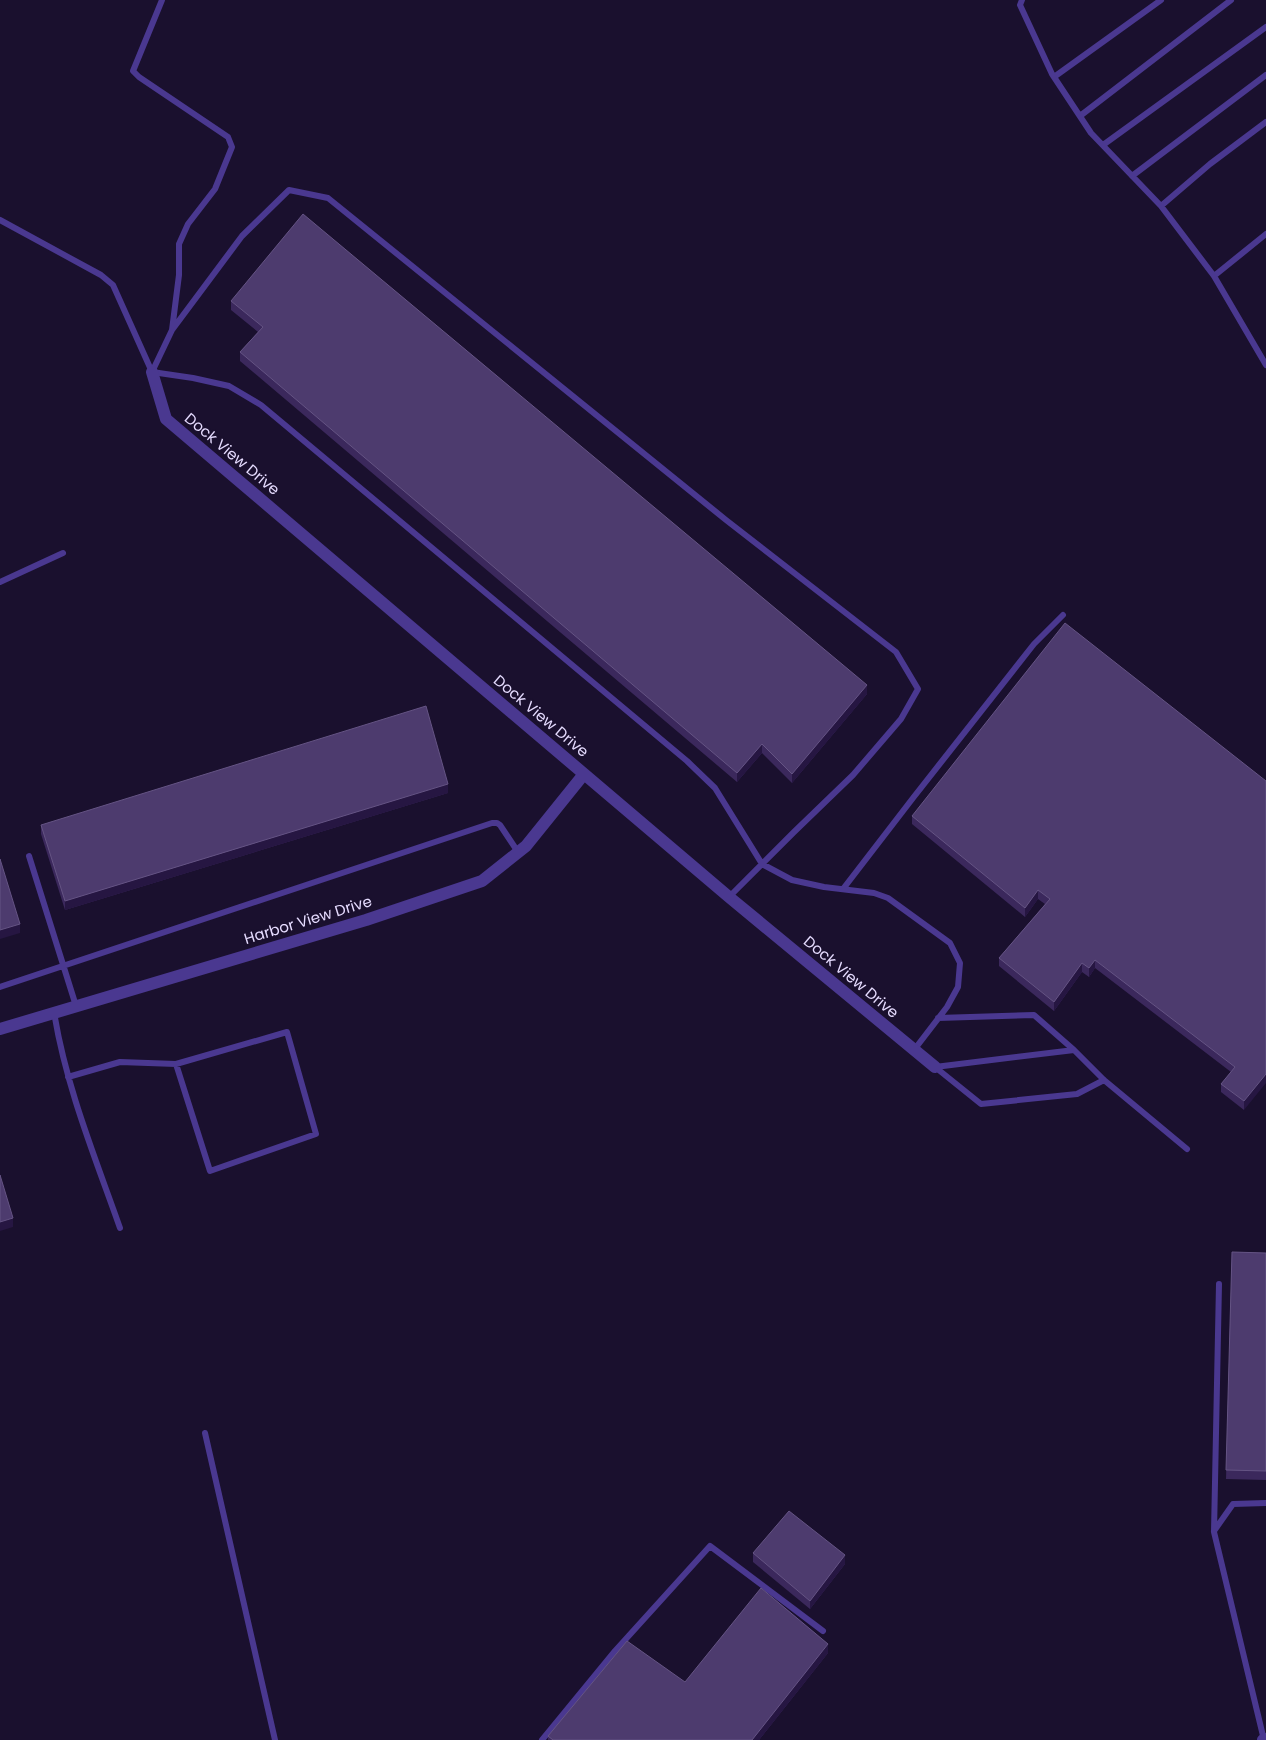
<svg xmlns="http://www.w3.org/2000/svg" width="1266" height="1740" viewBox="0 0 1266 1740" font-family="Poppins,sans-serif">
	<rect width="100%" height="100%" fill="#1a102e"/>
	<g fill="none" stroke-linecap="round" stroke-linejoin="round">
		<!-- service -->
		<path stroke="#4a3890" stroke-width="6" d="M1022 0 1020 5 1052 74 1091 133 1161 206
			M1054 77 1161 0
			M1080 116 1231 0
			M1266 122 1210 164 1161 206 1214 276 1266 365
			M1103 145 1266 27
			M1132 176 1266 75
			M0 220 101 275 113 285 152 372
			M1214 276 1266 234
			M172 330 242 236 289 190 328 198 726 520 896 652 918 689 901 719 853 775 794 832 729 897
			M152 372 193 378 229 386 261 405 687 761 715 788 762 864 792 880 824 887 874 893 888 898 950 943 960 963 958 987 947 1007 914 1050
			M152 372 172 330 179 275V244L188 224 215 189 232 147 228 137 139 77 133 71 162 0
			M0 582 63 553
			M29 856 76 1006
			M843 889 913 798 1034 644 1063 615
			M0 987 492 823H497L500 825 518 852
			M54 1012C66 1087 95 1157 120 1228
			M938 1018 1034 1015 1074 1050
			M935 1067 1074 1050 1104 1080 1187 1149
			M935 1067 981 1104 1077 1094 1104 1080
			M68 1077 120 1062 176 1064 287 1032 316 1134 210 1171 176 1064
			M1219 1284 1214 1532 1264 1740
			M205 1433 275 1740
			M1214 1531 1233 1504 1266 1503
			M542 1740 615 1651 710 1546 823 1631"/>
		<!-- minor -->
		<path stroke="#4a3890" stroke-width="12" d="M152 372 166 419 729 897 935 1067
			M0 1029 366 920 482 881 526 846 584 774"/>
		<!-- tertiary -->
		<path stroke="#4a3890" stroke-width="12" d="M1263 1740 1266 1739"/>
	</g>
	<!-- wall -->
	<path fill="#3b285c" d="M231 301 867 694 792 783 762 753 737 782 240 361V352L258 332 231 310Z
		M1266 781 1244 1110 1221 1092V1084L1231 1072 1095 968 1089 977 1082 972 1054 1011 999 966V958L1045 904 1038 899 1025 917 912 824V816Z
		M448 793 65 910 41 834V825Z
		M1232 1252 1266 1253V1480L1226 1479Z
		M753 1553 845 1564 810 1609 753 1562Z
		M828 1653 759 1740H548V1736L685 1682Z"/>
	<!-- shaded-wall -->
	<path fill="#261642" d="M867 685V694L792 783V774Z
		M762 744V753L737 782V773Z
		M448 784V793L65 910V901Z
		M1038 890V899L1025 917V908Z
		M20 924V933L0 939V930Z
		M1095 960V968L1089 977V968Z
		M1082 963V972L1054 1011V1002Z
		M1266 1074V1083L1244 1110V1101Z
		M13 1218V1227L0 1231V1222Z
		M845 1555V1564L810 1609V1601Z
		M828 1644V1653L759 1740H752Z"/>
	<!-- building -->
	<path fill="#4d3b6e" stroke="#655484" d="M303 214 867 685 792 774 762 744 737 773 240 352 263 327 231 301Z
		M1065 623 1266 781V1074L1244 1101 1221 1084 1235 1067 1095 960 1089 968 1082 963 1054 1002 999 958 1050 899 1038 890 1025 908 912 816Z
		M426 706 448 784 65 901 41 825Z
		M0 859 20 924 0 930Z
		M0 1175 13 1218 0 1222Z
		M1232 1252 1266 1253V1471L1226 1470Z
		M789 1511 845 1555 810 1601 753 1553Z
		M761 1588 828 1644 752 1740H553L548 1736 627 1641 685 1682Z"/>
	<g text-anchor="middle" stroke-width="4" stroke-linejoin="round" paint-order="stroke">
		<!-- street labels -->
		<g font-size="15" fill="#e6dcff" stroke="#1a102e">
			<text transform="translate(232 454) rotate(40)" y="5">Dock View Drive</text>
			<text transform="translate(541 716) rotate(40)" y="5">Dock View Drive</text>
			<text transform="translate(308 920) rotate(-17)" y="5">Harbor View Drive</text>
			<text transform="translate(851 977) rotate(40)" y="5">Dock View Drive</text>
		</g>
	</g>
</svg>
